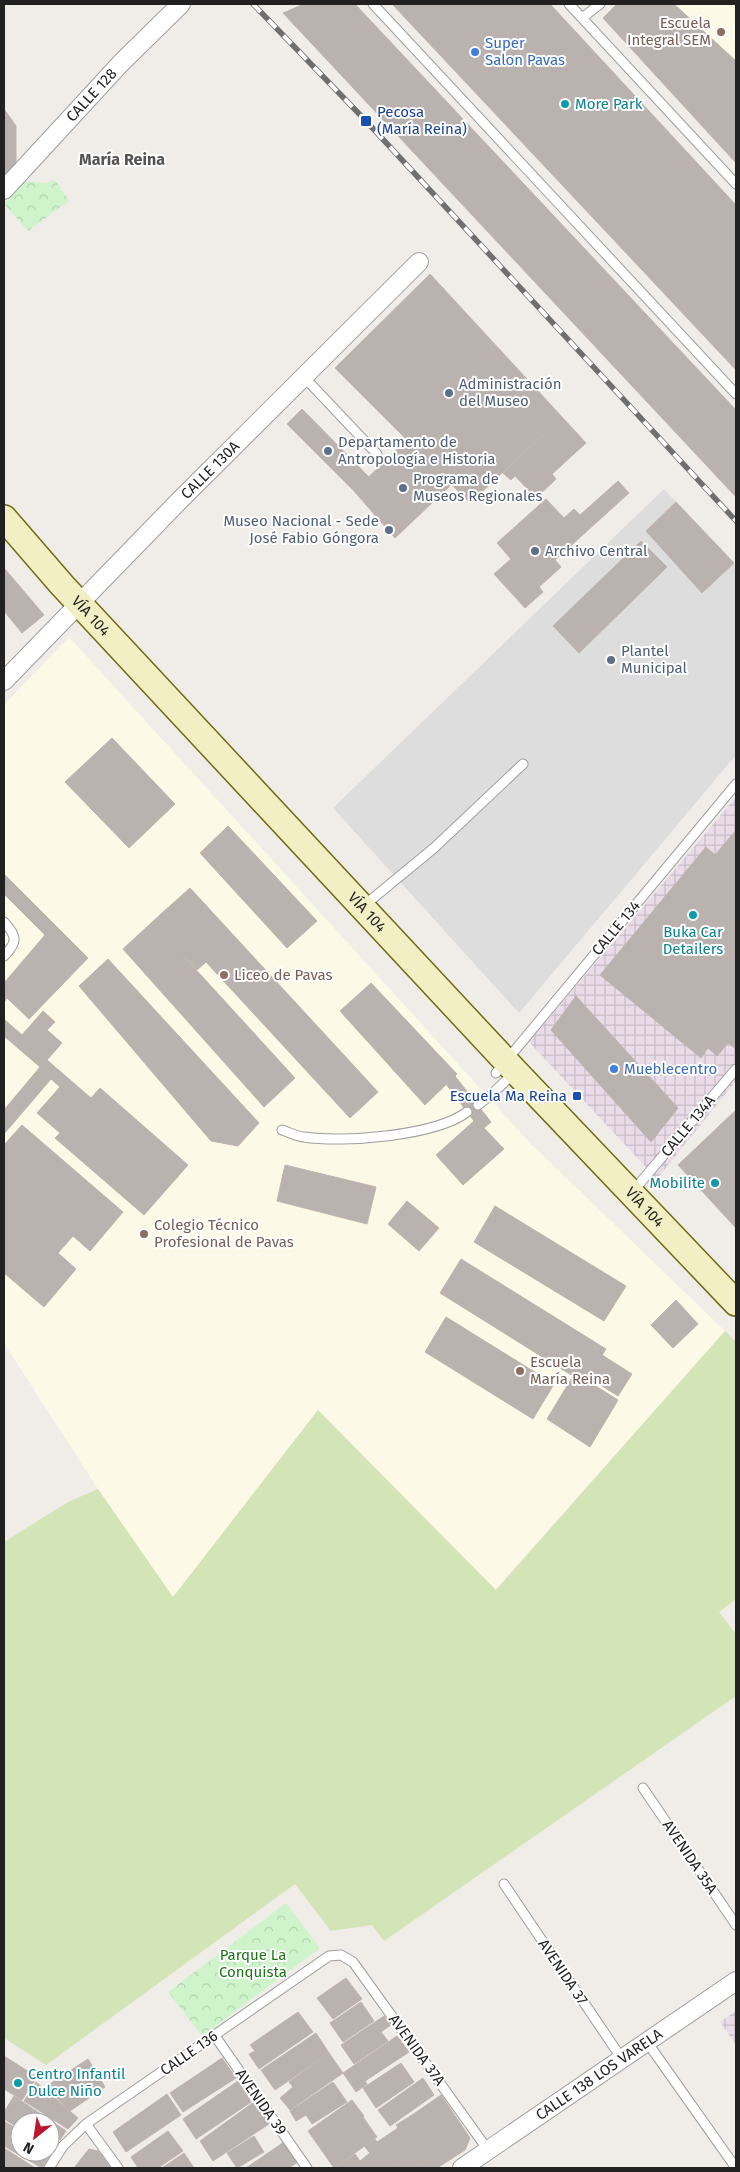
<svg xmlns="http://www.w3.org/2000/svg" width="740" height="2172" viewBox="0 0 740 2172" font-family="'Fira Sans',sans-serif">
	<defs>
		<pattern id="industrial-grid" width="8" height="8" patternUnits="userSpaceOnUse" patternTransform="scale(1.25)"><rect width="8" height="8" fill="#e9dce8"/><path d="M0 4h8M4 0v8" fill="none" stroke="#c8bcc7"/></pattern>
		<pattern id="park-crowns" width="20" height="18" patternUnits="userSpaceOnUse" patternTransform="scale(1.25)"><rect width="20" height="18" fill="#cff4cc"/><path d="M2 6a3 3 0 1 1 6 0M12 15a3 3 0 1 1 6 0" fill="none" stroke="#b1d1af"/></pattern>
	</defs>
	<rect width="100%" height="100%" fill="#f0ede9"/>
	<!-- industrial -->
	<path fill="url(#industrial-grid)" d="M736 797V1081L657 1179 529 1042Z
		M736 2011V2045L720 2022Z"/>
	<!-- education -->
	<path fill="#fcf9e7" d="M674 4H736V61Z
		M69 637 530 1143 725 1331 495 1590 318 1410 173 1598 98 1489 4 1343V705Z"/>
	<!-- grass -->
	<path fill="#d3e4b6" d="M725 1331 736 1342V1599L719 1612 736 1634V1696L384 1941 372 1925 331 1931 295 1884 46 2065 4 2038V1542L68 1502 98 1489 173 1597 318 1410 496 1590Z"/>
	<!-- park -->
	<path fill="url(#park-crowns)" d="M55 180 69 201 28 231 4 204 26 181 45 183Z
		M286 1903 320 1948 202 2036 168 1992Z"/>
	<!-- parking -->
	<path fill="#ddd" d="M664 489 736 566V755L519 1013 333 808Z"/>
	<!-- building -->
	<path fill="#bab2af" stroke="#c1b3ad" d="M304 4H355L736 410V497L283 13Z
		M392 4H550L736 205V370Z
		M617 4H674L736 61V163L603 18Z
		M4 109 16 126V164L4 178Z
		M430 274 562 417 470 503 335 368Z
		M302 409 369 477 354 491 287 424Z
		M562 417 586 443 552 474 556 479 536 498 515 476 511 480 503 473Z
		M407 440 452 484 395 538 354 491Z
		M618 481 629 493 555 560 561 567 539 587 543 592 525 608 494 574 511 559 497 543 546 499 564 518 574 509 580 515Z
		M676 502 734 563 702 593 646 531Z
		M641 541 667 567 579 653 553 626Z
		M4 568 22 589 4 605Z
		M22 589 44 615 22 633 4 611V605Z
		M112 738 175 804 129 848 65 782Z
		M228 826 317 921 287 948 200 853Z
		M736 830V1049L728 1043 717 1056 708 1048 701 1058 600 975 706 847 715 855Z
		M4 874 88 958 29 1019 7 998 4 1002V983L45 935 4 894Z
		M190 888 378 1092 350 1118 206 962 197 970 168 939 178 930 162 913Z
		M162 913 178 930 168 939 295 1078 264 1107 123 949Z
		M108 959 259 1123 238 1146 211 1141 79 986Z
		M371 983 457 1074 425 1105 340 1011Z
		M576 996 678 1108 651 1142 551 1030Z
		M43 1011 55 1022 47 1030 62 1043 47 1060 91 1098 100 1088 188 1165 144 1215 55 1138 60 1133 37 1113 60 1087 51 1079 4 1134V1110L40 1067 4 1036V1019L22 1035Z
		M455 1076 491 1122 484 1128 504 1149 463 1185 436 1155 474 1121 446 1084Z
		M736 1110V1226L735 1227 678 1165Z
		M22 1125 123 1212 90 1251 73 1236 58 1253 76 1269 44 1307 4 1273V1145Z
		M285 1165 376 1187 367 1224 277 1201Z
		M407 1201 439 1228 419 1251 388 1224Z
		M495 1206 626 1286 604 1321 474 1242Z
		M461 1259 606 1349 584 1383 440 1293Z
		M676 1300 698 1324 673 1348 651 1325Z
		M446 1317 554 1384 533 1419 425 1352Z
		M602 1355 632 1374 618 1396 588 1377Z
		M573 1376 584 1383 586 1380 618 1400 590 1447 547 1419Z
		M346 1978 362 1999 333 2019 317 1998Z
		M361 2002 374 2021 343 2042 330 2023Z
		M298 2012 313 2032 259 2069 249 2054 255 2051 250 2045Z
		M384 2016 391 2025 381 2032 388 2041 354 2064 341 2045Z
		M316 2033 329 2053 275 2090 261 2070Z
		M397 2036 409 2052 365 2081 367 2084 356 2092 343 2073Z
		M329 2053 343 2073 290 2110 280 2098 293 2087 289 2082Z
		M4 2056 37 2077 22 2100 4 2089Z
		M222 2058 236 2078 183 2112 170 2093Z
		M88 2059 105 2087 70 2111 45 2087Z
		M401 2063 414 2082 376 2108 363 2088Z
		M423 2078 434 2095 390 2126 378 2110Z
		M238 2081 251 2102 196 2139 183 2119Z
		M36 2082 78 2118 68 2129 24 2101Z
		M333 2082 347 2102 312 2124 306 2115 296 2121 290 2111Z
		M167 2094 181 2115 126 2152 113 2132Z
		M441 2095 470 2138 465 2150 448 2161 415 2113Z
		M14 2096 66 2131 60 2140 50 2134V2122H20V2129L4 2119V2112Z
		M352 2100 364 2116 320 2148 308 2131Z
		M254 2102 269 2124 213 2161 200 2141Z
		M415 2113 448 2161 437 2168H425L396 2125Z
		M363 2117 377 2137 334 2168 320 2148Z
		M4 2121 20 2131V2152H52L42 2168 4 2146Z
		M398 2128 425 2168H396L377 2142Z
		M168 2131 183 2151 158 2168H138L131 2157Z
		M254 2136 264 2152 237 2168 227 2153Z
		M375 2139 377 2142 396 2168H365L360 2161 370 2153 364 2146Z
		M284 2142 298 2162 289 2168H246Z
		M4 2148 35 2168H4Z
		M89 2149 98 2151 111 2168H74Z
		M184 2153 194 2168H162Z
		M355 2154 365 2168H334Z"/>
	<g fill="none" stroke-linecap="round" stroke-linejoin="round">
		<defs>
			<path id="lane" d="M373 4 736 394
				M569 4 736 184
				M582 18 600 4
				M304 377 377 454
				M363 904 372 899 434 848 523 764
				M4 922C17 936 18 942 4 956
				M496 1073 736 784
				M478 1105 491 1095 515 1072
				M282 1130C289 1132 297 1137 304 1137 343 1143 435 1136 467 1112
				M640 1183 736 1069
				M643 1788 736 1925
				M504 1884 622 2059
				M215 2036 307 2168
				M647 2042 736 2168
				M86 2124 118 2168
				M49 2168 63 2146 86 2124 329 1956 341 1955 353 1962 488 2150"/>
			<g id="street">
				<path id="s1" d="M4 190 121 63 181 4"/>
				<path id="s2" d="M4 681 179 501 419 262"/>
				<path id="s3" d="M462 2168 736 1981"/>
			</g>
			<g id="secondary">
				<path id="s4" d="M4 518 62 585 515 1071 736 1303"/>
			</g>
		</defs>
		<!-- lane casing -->
		<use href="#lane" stroke="#9e9e9e" stroke-width="11"/>
		<!-- street casing -->
		<use href="#street" stroke="#9e9e9e" stroke-width="20"/>
		<!-- secondary casing -->
		<use href="#secondary" stroke="#6f6c12" stroke-width="28"/>
		<!-- lane -->
		<use href="#lane" stroke="#fff" stroke-width="9"/>
		<!-- street -->
		<use href="#street" stroke="#fff" stroke-width="18"/>
		<!-- secondary -->
		<use href="#secondary" stroke="#f3efc4" stroke-width="25"/>
		<defs>
			<path id="rail" d="M253 4 366 121 736 521"/>
		</defs>
		<!-- rail casing -->
		<use href="#rail" stroke="#6f6f6f" stroke-width="5.5"/>
		<!-- rail -->
		<use href="#rail" stroke="#fff" stroke-width="4" stroke-dasharray="11" stroke-linecap="butt"/>
	</g>
	<!-- markers -->
	<g fill="#8d6e63" stroke="#fff" stroke-width="2">
		<circle cx="721" cy="32" r="5"/>
		<circle cx="224" cy="975" r="5"/>
		<circle cx="144" cy="1234" r="5"/>
		<circle cx="520" cy="1371" r="5"/>
	</g>
	<g fill="#3f7fe0" stroke="#fff" stroke-width="2">
		<circle cx="475" cy="52" r="5"/>
		<circle cx="614" cy="1069" r="5"/>
	</g>
	<g fill="#0f9aa8" stroke="#fff" stroke-width="2">
		<circle cx="565" cy="104" r="5"/>
		<circle cx="693" cy="915" r="5"/>
		<circle cx="715" cy="1183" r="5"/>
		<circle cx="18" cy="2083" r="5"/>
	</g>
	<g fill="#1a4fb4" stroke="#fff" stroke-width="2">
		<rect x="360" y="115" width="12" height="12" rx="2.5"/>
		<rect x="572" y="1091" width="10" height="10" rx="2.5"/>
	</g>
	<g fill="#5c6f8a" stroke="#fff" stroke-width="2">
		<circle cx="449" cy="393" r="5"/>
		<circle cx="328" cy="451" r="5"/>
		<circle cx="403" cy="488" r="5"/>
		<circle cx="389" cy="530" r="5"/>
		<circle cx="535" cy="551" r="5"/>
		<circle cx="611" cy="660" r="5"/>
	</g>
	<g text-anchor="middle" stroke-width="4" stroke-linejoin="round" paint-order="stroke">
		<!-- education labels -->
		<g font-size="15" fill="#785e54" stroke="#fff" text-anchor="start">
			<text x="711" y="28" text-anchor="end">Escuela<tspan x="711" dy="17">Integral SEM</tspan></text>
			<text x="234" y="980">Liceo de Pavas</text>
			<text x="154" y="1230">Colegio Técnico<tspan x="154" dy="17">Profesional de Pavas</tspan></text>
			<text x="530" y="1367">Escuela<tspan x="530" dy="17">María Reina</tspan></text>
		</g>
		<!-- shop labels -->
		<g font-size="15" fill="#366cbe" stroke="#fff" text-anchor="start">
			<text x="485" y="48">Super<tspan x="485" dy="17">Salon Pavas</tspan></text>
			<text x="624" y="1074">Mueblecentro</text>
		</g>
		<!-- street labels -->
		<g font-size="15" fill="#212121" stroke="#fff">
			<text dy="5" stroke="none"><textPath href="#s1" startOffset="129">CALLE 128</textPath></text>
			<text dy="5" stroke="none"><textPath href="#s2" startOffset="295">CALLE 130A</textPath></text>
			<text dy="5" stroke="none"><textPath href="#s4" startOffset="131">VÍA 104</textPath></text>
			<text dy="5" stroke="none"><textPath href="#s4" startOffset="536">VÍA 104</textPath></text>
			<text transform="translate(616 928) rotate(-50)" y="5">CALLE 134</text>
			<text transform="translate(688 1126) rotate(-50)" y="5">CALLE 134A</text>
			<text dy="5" stroke="none"><textPath href="#s4" startOffset="941">VÍA 104</textPath></text>
			<text transform="translate(690 1857) rotate(56)" y="5">AVENIDA 35A</text>
			<text transform="translate(563 1972) rotate(56)" y="5">AVENIDA 37</text>
			<text transform="translate(417 2050) rotate(54)" y="5">AVENIDA 37A</text>
			<text transform="translate(189 2053) rotate(-35)" y="5">CALLE 136</text>
			<text dy="5" stroke="none"><textPath href="#s3" startOffset="166">CALLE 138 LOS VARELA</textPath></text>
			<text transform="translate(261 2102) rotate(55)" y="5">AVENIDA 39</text>
		</g>
		<!-- culture labels -->
		<g font-size="15" fill="#0d838f" stroke="#fff" text-anchor="start">
			<text x="575" y="109">More Park</text>
			<text x="693" y="937" text-anchor="middle">Buka Car<tspan x="693" dy="17">Detailers</tspan></text>
			<text x="705" y="1188" text-anchor="end">Mobilite</text>
			<text x="28" y="2079">Centro Infantil<tspan x="28" dy="17">Dulce Niño</tspan></text>
		</g>
		<!-- transit labels -->
		<g font-size="15" fill="#164399" stroke="#fff" text-anchor="start">
			<text x="377" y="117">Pecosa<tspan x="377" dy="17">(María Reina)</tspan></text>
			<text x="567" y="1101" text-anchor="end">Escuela Ma Reina</text>
		</g>
		<!-- service labels -->
		<g font-size="15" fill="#4e5e75" stroke="#fff" text-anchor="start">
			<text x="459" y="389">Administración<tspan x="459" dy="17">del Museo</tspan></text>
			<text x="338" y="447">Departamento de<tspan x="338" dy="17">Antropología e Historia</tspan></text>
			<text x="413" y="484">Programa de<tspan x="413" dy="17">Museos Regionales</tspan></text>
			<text x="379" y="526" text-anchor="end">Museo Nacional - Sede<tspan x="379" dy="17">José Fabio Góngora</tspan></text>
			<text x="545" y="556">Archivo Central</text>
			<text x="621" y="656">Plantel<tspan x="621" dy="17">Municipal</tspan></text>
		</g>
		<!-- park labels -->
		<g font-size="15" fill="#1e7619" stroke="#fff">
			<text x="253" y="1960">Parque La<tspan x="253" dy="17">Conquista</tspan></text>
		</g>
		<!-- neighbourhood labels -->
		<g font-size="16" font-weight="bold" fill="#545454" stroke="#fff">
			<text x="122" y="165">María Reina</text>
		</g>
	</g>
	<!-- border -->
	<rect width="740" height="2172" fill="none" stroke="#212121" stroke-width="10"/>
	<!-- north arrow -->
	<g transform="translate(35 2137) rotate(210)"><circle r="24" fill="#ffffff" stroke="#a6a6a6"/>
	<path d="M0-4L9 19L0 12L-9 19Z" fill="#bb172e"/>
	<text y="-8" font-size="14" font-weight="bold" text-anchor="middle" fill="#212121">N</text>
	</g>
</svg>
